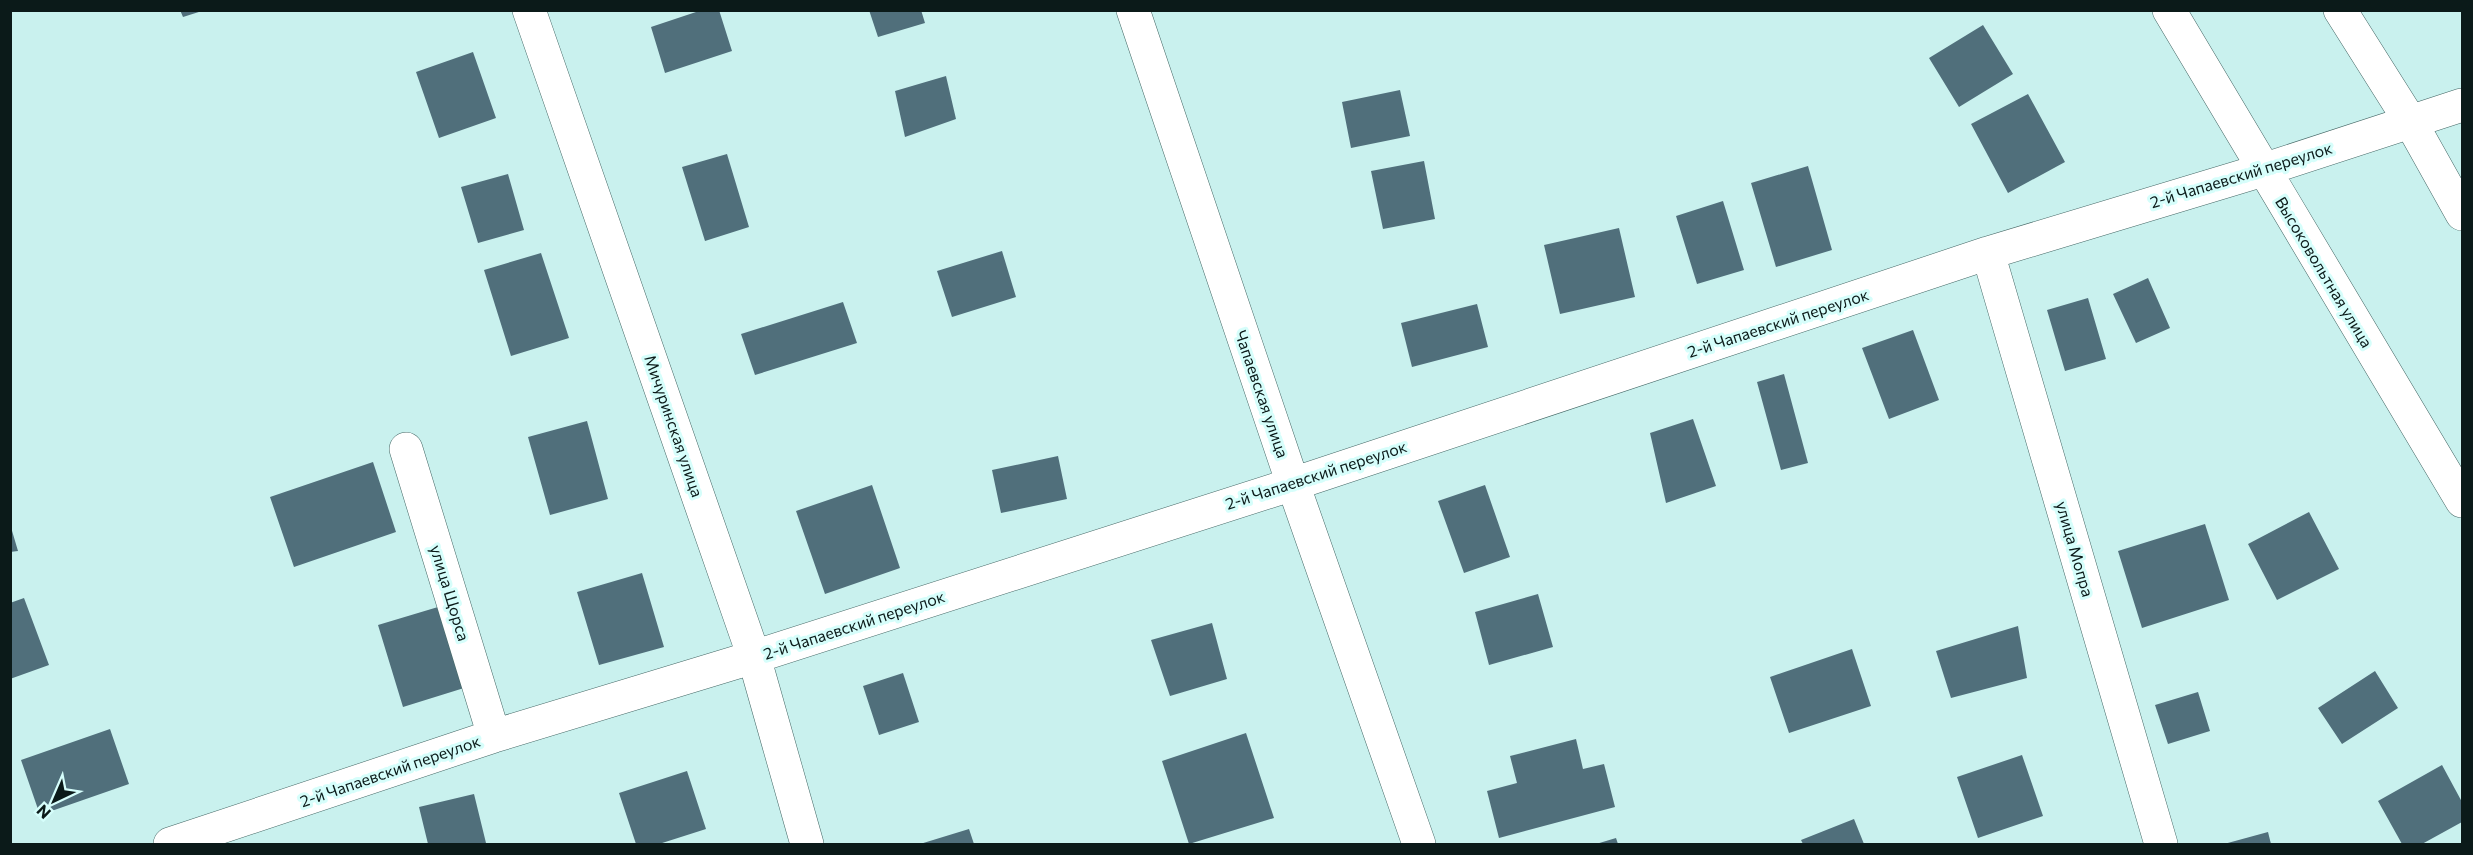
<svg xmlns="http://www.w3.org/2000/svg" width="2473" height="855" viewBox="0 0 2473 855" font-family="Commissioner,sans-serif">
	<rect width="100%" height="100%" fill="#c9f1ee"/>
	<!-- building -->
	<path fill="#506f7b" d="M180 10H202V11L183 17Z
		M702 10H719L732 51 665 73 651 27Z
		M869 10H921L925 23 878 37Z
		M1983 25 2013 74 1959 107 1929 58Z
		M473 52 496 118 439 138 416 72Z
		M946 76 956 119 905 137 895 91Z
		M1400 90 1410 136 1351 148 1342 102Z
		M2028 94 2065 162 2008 193 1971 124Z
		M727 154 749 227 705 241 682 167Z
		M1424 161 1435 219 1383 229 1371 171Z
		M1808 166 1832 250 1776 267 1751 183Z
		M508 174 524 230 478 243 461 187Z
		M1723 201 1744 270 1697 284 1676 216Z
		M1619 228 1635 297 1560 314 1544 245Z
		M1002 251 1016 297 952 317 937 271Z
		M541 253 569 338 511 356 484 270Z
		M2148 278 2170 328 2136 343 2113 294Z
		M2088 298 2106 359 2065 371 2047 310Z
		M843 302 857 343 755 375 741 334Z
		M1477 304 1488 347 1412 367 1401 323Z
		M1913 330 1939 400 1889 419 1862 348Z
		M1784 374 1808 463 1781 470 1757 382Z
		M1693 419 1716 486 1666 503 1650 433Z
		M587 421 608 499 550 515 528 437Z
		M1058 456 1067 499 1001 513 992 470Z
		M373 462 396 532 294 567 270 497Z
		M872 485 900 568 825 594 796 511Z
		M1485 485 1510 557 1464 573 1438 501Z
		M2309 512 2339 569 2277 600 2248 544Z
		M10 524 18 551 10 552Z
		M2205 524 2229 600 2142 628 2118 551Z
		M642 573 664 647 599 665 577 592Z
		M1538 594 1553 647 1489 665 1475 612Z
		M24 598 49 665 10 679V603Z
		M438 607 464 688 403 707 378 625Z
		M1212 623 1227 679 1170 696 1151 640Z
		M2018 626 2027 678 1951 698 1936 651Z
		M1852 649 1871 706 1789 733 1770 677Z
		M2375 671 2398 708 2342 744 2318 708Z
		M903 673 919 722 879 735 863 686Z
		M2198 692 2210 731 2168 744 2155 705Z
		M110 729 129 784 40 815 21 760Z
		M1246 733 1274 818 1189 844 1162 761Z
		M1576 739 1583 769 1604 764 1615 807 1499 838 1487 791 1517 783 1510 756Z
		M2022 755 2043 816 1978 838 1957 777Z
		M2442 765 2462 802V822L2422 844H2402L2378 801Z
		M687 771 706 829 659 844H636L619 793Z
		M474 794 486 843 428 844 419 807Z
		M1854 819 1864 844H1803L1801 840Z
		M969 829 974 844H920Z
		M2268 832 2271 844H2224Z
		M1616 838 1618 844H1596Z"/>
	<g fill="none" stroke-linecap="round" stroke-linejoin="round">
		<defs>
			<path id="minor" d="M529 10 754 657 807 844
				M1133 10 1293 484 1419 844
				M2169 10 2462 501
				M2340 10 2410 121 2462 214
				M1988 253 2161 844
				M406 449 494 736
				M170 844 494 736 754 657 1293 484 1988 253 2263 170 2462 105"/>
		</defs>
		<!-- minor casing -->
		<use href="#minor" stroke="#456866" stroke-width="34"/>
		<!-- minor -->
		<use href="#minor" stroke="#fff" stroke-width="33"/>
	</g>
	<g text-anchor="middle" stroke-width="6" stroke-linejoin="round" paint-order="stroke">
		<!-- street labels -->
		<g font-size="16" fill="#0b1a19" stroke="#d6fefb">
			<text transform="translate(2241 175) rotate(-17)" y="6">2-й Чапаевский переулок</text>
			<text transform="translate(2324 272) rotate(59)" y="6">Высоковольтная улица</text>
			<text transform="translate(1778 323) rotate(-18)" y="6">2-й Чапаевский переулок</text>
			<text transform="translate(1262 394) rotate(71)" y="6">Чапаевская улица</text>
			<text transform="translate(674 426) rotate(71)" y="6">Мичуринская улица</text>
			<text transform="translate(1316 475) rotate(-18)" y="6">2-й Чапаевский переулок</text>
			<text transform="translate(2075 549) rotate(74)" y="6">улица Мопра</text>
			<text transform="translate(450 593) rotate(73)" y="6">улица Щорса</text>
			<text transform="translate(854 625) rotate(-18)" y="6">2-й Чапаевский переулок</text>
			<text transform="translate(390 771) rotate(-19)" y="6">2-й Чапаевский переулок</text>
		</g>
	</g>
	<!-- border -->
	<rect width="2473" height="855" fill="none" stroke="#0b1a19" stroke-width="24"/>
	<!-- north arrow -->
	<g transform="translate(54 801) rotate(224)" stroke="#d6fefb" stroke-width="4.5" paint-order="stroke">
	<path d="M0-4.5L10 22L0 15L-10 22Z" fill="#0b1a19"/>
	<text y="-9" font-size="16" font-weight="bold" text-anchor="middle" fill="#0b1a19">N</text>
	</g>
</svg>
